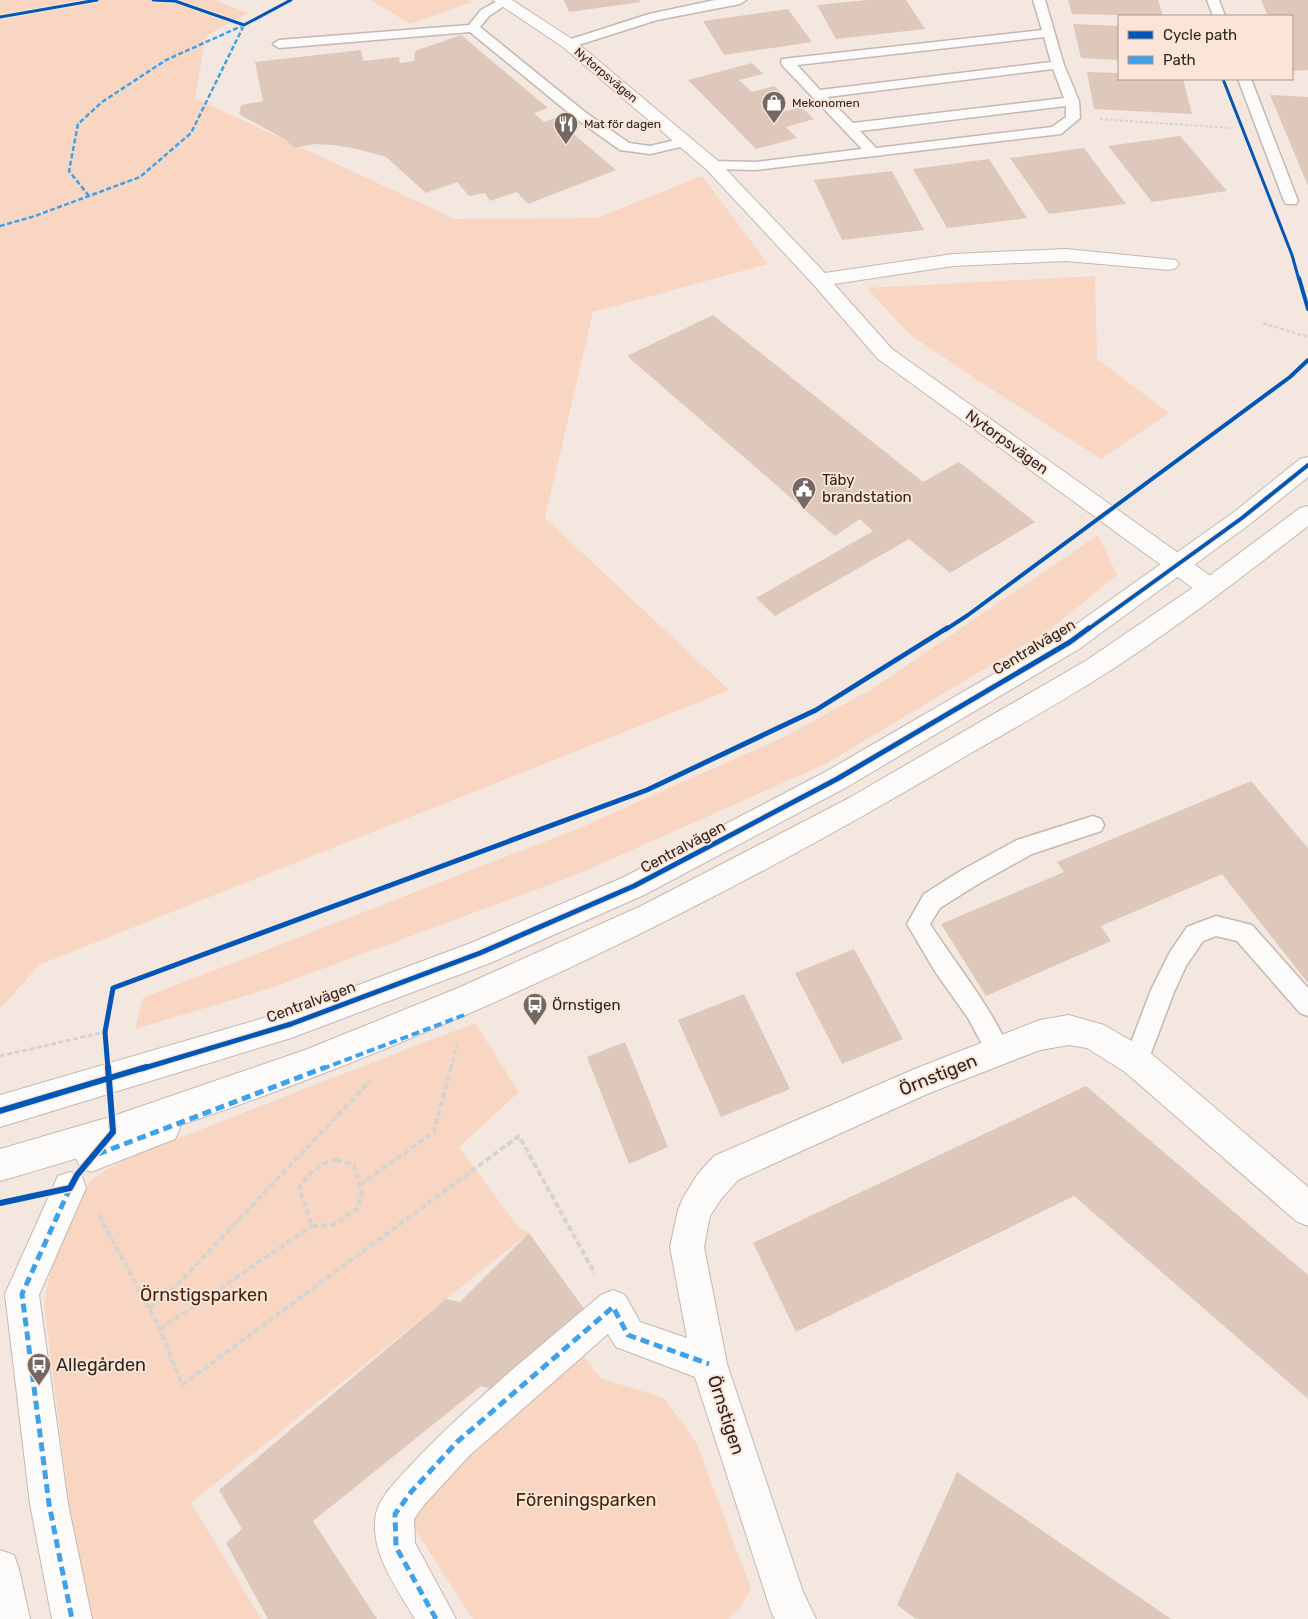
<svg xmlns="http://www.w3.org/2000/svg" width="1308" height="1619" viewBox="0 0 1308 1619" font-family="Rubik,sans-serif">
	<rect width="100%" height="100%" fill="#f3e7e0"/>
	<!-- green -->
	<path fill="#f8d6c2" d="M0 0H214L248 13 206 36 195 98 455 219 597 218 702 176 768 264 593 312 545 518 729 690 39 965 0 1009Z
		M371 0H470L472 2 410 24Z
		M1095 276 1097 359 1169 413 1101 459 988 387 909 334 867 288Z
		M1098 535 1117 575 1048 631 825 764 578 874 265 990 135 1029 143 998 577 829 784 737 872 689Z
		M475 1023 519 1092 459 1147 518 1227 529 1233 191 1503 261 1619H87L76 1559 44 1305C51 1262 62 1216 90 1182 105 1165 169 1142 192 1133 286 1096 381 1059 475 1023Z
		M574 1344 600 1378 664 1398 697 1444 751 1589 740 1607 728 1619H473L401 1508Z"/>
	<!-- building -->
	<path fill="#dec8bb" d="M564 0H639L641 2 569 12Z
		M867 0H906L925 29 836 39 817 5Z
		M1068 0H1158L1163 16 1072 14Z
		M1261 0H1308V70L1292 71V16H1268Z
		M788 9 812 42 724 55 703 21Z
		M1073 24 1119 26V60L1081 58Z
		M461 35 548 108 534 113 544 122 555 118 616 170 528 204 517 192 490 201 485 193 469 196 457 182 426 193 386 157 358 149 333 145 314 144 294 148 286 140 239 114 241 105 263 101 255 62 361 50 363 61 399 57 400 63 414 61 415 51Z
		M752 63 763 74 739 80 752 92 774 86 786 97 764 103 775 114 801 107 814 119 786 127 797 138 756 149 688 80Z
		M1087 72 1119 73V79H1183L1192 114 1094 109Z
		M1270 95 1308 97V186Z
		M1180 136 1227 191 1152 202 1108 146Z
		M1084 148 1126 204 1049 214 1010 158Z
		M989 159 1027 218 947 228 913 169Z
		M892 171 924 230 842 240 814 180Z
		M713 315 923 482 959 462 1035 522 950 573 909 539 775 616 756 598 873 531 860 519 835 536 627 356Z
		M1251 781 1308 848V983L1222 874 1101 926 1111 941 986 996 941 924 1064 872 1057 862Z
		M854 949 903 1039 842 1064 795 973Z
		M744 994 790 1089 721 1117 678 1020Z
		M625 1042 668 1147 629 1164 587 1057Z
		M1086 1086 1308 1275V1399L1074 1196 796 1332 753 1243Z
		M529 1233 585 1310 491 1389 481 1386 313 1521 377 1619H268L226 1543 242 1529 219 1490 446 1299 460 1302Z
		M957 1472 1117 1582 1171 1619H916L897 1605Z"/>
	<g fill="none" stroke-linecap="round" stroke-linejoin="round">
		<defs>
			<path id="lane" d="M499 0H509L510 2 489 16 480 27 585 112 629 143 650 146 684 138 689 139 691 142 689 145 650 154 620 150 575 118 470 32 279 48 273 44 279 40 469 25 481 10Z
				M715 0H746L740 4 657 20 569 48 563 44 565 41 649 14Z
				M1033 0H1045L1064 65 1079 101 1080 118 1061 134 756 170 712 169 705 165 712 161 756 162 862 149 782 65 781 62 782 59 1042 30ZM1044 37 1051 62 820 90 797 65ZM1053 69 1064 98 853 123 827 97ZM1066 106V117L1052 127 876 148 860 131Z
				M1207 0H1219L1225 16H1213Z
				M1238 79H1251L1298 201 1296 204H1286L1284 201Z
				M1093 816 1101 819 1104 825 1101 831 1032 854 978 884 940 908 930 924C957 966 990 1005 1010 1051L1006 1059 998 1062 990 1059 968 1018 936 973 907 924 924 894 962 870 1017 840Z
				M1216 916 1252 925 1308 988V1016L1300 1013 1237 941 1216 936 1203 941 1186 966 1174 992 1145 1069 1136 1073 1127 1069 1124 1061 1151 990 1170 952 1187 927Z"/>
			<path id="street" d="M493 0H512L575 41 718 161 825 273 953 254 1066 249 1176 260 1179 264 1176 268 1169 270 1066 261 953 266 834 284 892 349 1219 582 1222 588 1219 594 1210 597 1201 594 878 359 813 284 706 169 563 47Z
				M1069 1015 1104 1025 1147 1050 1308 1187V1226L1296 1221 1125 1072 1087 1048 1069 1045 1040 1050 927 1094 738 1180 721 1199 710 1216 704 1247 727 1364 803 1592 816 1619H775L772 1614 695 1377 616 1347 608 1334 470 1455 424 1505 414 1519 415 1543 456 1619H415C397 1588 369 1552 376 1514 380 1496 399 1478 411 1465 469 1403 536 1350 601 1295L613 1290 625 1295 640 1322 687 1338 670 1247 678 1210 683 1198 697 1175 714 1156 917 1068 1040 1020Z
				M164 1112 175 1117 180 1128 175 1139 91 1172 80 1167 75 1156 80 1145Z
				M70 1172 82 1176 86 1188 39 1295 68 1504 92 1619H52L30 1504 5 1294 58 1176Z
				M0 1550 14 1555 19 1569 30 1619H0Z"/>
			<path id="secondary" d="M1308 457V477L1250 524 1079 649 847 787 644 895 490 963 291 1038 0 1127V1095L291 1010 471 943 624 877 827 771 1061 635 1234 512 1300 459Z
				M1308 506V526C1242 577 1175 629 1105 674 1061 702 1016 727 971 753 760 879 539 991 309 1079 207 1118 104 1151 0 1181V1149L113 1116 305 1050 458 988 641 906 849 798 1087 660 1201 582 1300 508Z"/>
		</defs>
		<!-- lane casing -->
		<use href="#lane" stroke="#c3b8b2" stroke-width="3"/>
		<!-- street casing -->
		<use href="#street" stroke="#c3b8b2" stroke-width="2"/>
		<!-- secondary casing -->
		<use href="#secondary" stroke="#c3b8b2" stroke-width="2"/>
		<!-- path-far3 -->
		<path stroke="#d7d3d1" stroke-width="2" stroke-dasharray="3 2" stroke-linecap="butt" d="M1100 119 1231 128
			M1280 224 1299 280"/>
		<!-- path-far2 -->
		<path stroke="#d7d3d1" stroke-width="2.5" stroke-dasharray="4 2" stroke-linecap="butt" d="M1299 278 1308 309
			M1263 323 1308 337"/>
		<!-- path-far1 -->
		<path stroke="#d7d3d1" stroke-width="3" stroke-dasharray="5 2.5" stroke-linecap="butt" d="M0 1056 105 1032
			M451 1069 457 1044"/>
		<!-- path -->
		<path stroke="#d7d3d1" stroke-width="4" stroke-dasharray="6 3" stroke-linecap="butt" d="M336 1160 354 1165 362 1194 357 1209 333 1225 312 1226 299 1187C309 1174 319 1162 336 1160Z
			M360 1185 434 1132 451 1067
			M99 1215 160 1329 182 1385 519 1136 595 1274
			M149 1308 174 1288 370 1081
			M160 1329 312 1226"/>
		<!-- lane -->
		<use href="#lane" fill="#fdfbfa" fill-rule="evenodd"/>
		<!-- street -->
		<use href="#street" fill="#fdfbfa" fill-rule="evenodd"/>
		<!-- secondary -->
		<use href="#secondary" fill="#fdfbfa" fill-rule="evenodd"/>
		<!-- quiet-far2 -->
		<path stroke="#3ea2ea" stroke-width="2.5" stroke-dasharray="5 2.5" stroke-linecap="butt" d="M89 196 69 171 78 124 102 102 166 60 244 25
			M0 226 35 216 140 177 191 133 244 25"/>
		<!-- quiet-far1 -->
		<path stroke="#3ea2ea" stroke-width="4" stroke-dasharray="8 4" stroke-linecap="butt" d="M322 1069 464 1015"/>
		<!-- quiet -->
		<path stroke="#3ea2ea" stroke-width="5" stroke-dasharray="9 5" stroke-linecap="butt" d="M98 1154 326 1067
			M70 1188 22 1294 49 1504 72 1619
			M436 1619 396 1547 395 1514 411 1492 457 1442 613 1307 628 1335 709 1364"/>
		<defs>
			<path id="cycleway-far3" d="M153 0 175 1 244 25 291 0
				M0 17 97 0
				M1223 79 1292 255 1299 280"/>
			<path id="cycleway-far2" d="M1299 278 1308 309
				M945 630 968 615 1290 377 1308 360
				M1087 630 1242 518 1308 465"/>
			<path id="cycleway-far1" d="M108 1069 105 1032 113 988 647 790 816 710 947 628
				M141 1069 291 1024 480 953 634 886 837 779 1070 642 1089 628"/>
			<path id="cycleway" d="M0 1111 146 1067
				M0 1203 70 1188 77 1175 113 1132 108 1067"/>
		</defs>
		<!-- cycleway-far3 casing -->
		<use href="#cycleway-far3" stroke="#fbe5d8" stroke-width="5"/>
		<!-- cycleway-far2 casing -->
		<use href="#cycleway-far2" stroke="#fbe5d8" stroke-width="6"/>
		<!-- cycleway-far1 casing -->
		<use href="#cycleway-far1" stroke="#fbe5d8" stroke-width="8"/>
		<!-- cycleway casing -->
		<use href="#cycleway" stroke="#fbe5d8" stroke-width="9"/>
		<!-- cycleway-far3 -->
		<use href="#cycleway-far3" stroke="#0057b8" stroke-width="3"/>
		<!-- cycleway-far2 -->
		<use href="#cycleway-far2" stroke="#0057b8" stroke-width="4"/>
		<!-- cycleway-far1 -->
		<use href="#cycleway-far1" stroke="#0057b8" stroke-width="5"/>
		<!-- cycleway -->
		<use href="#cycleway" stroke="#0057b8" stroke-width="6"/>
	</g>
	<!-- icons -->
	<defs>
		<symbol id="shop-pin" viewBox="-11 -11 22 30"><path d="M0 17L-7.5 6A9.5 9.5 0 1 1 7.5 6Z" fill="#736862" stroke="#fbe5d8"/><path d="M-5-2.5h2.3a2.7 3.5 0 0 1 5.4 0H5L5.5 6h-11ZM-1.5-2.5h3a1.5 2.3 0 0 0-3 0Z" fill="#fff"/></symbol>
		<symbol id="restaurant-pin" viewBox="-11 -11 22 30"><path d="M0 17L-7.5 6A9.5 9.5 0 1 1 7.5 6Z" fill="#736862" stroke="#fbe5d8"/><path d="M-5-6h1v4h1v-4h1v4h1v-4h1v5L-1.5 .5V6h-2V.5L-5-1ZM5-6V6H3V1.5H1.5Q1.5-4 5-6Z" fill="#fff"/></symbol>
		<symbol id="civic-pin" viewBox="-11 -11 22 30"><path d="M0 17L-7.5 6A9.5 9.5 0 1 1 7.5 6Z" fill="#736862" stroke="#fbe5d8"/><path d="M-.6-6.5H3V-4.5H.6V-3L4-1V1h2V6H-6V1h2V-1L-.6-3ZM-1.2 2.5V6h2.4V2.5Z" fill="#fff"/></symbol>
		<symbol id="bus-pin" viewBox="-11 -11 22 30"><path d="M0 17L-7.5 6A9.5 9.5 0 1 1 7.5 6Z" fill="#736862" stroke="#fbe5d8"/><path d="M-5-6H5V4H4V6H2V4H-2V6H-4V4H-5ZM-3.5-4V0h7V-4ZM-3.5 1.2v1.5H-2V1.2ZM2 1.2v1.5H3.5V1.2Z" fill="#fff"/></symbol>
	</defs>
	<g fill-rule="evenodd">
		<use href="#shop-pin" x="760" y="89" width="28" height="38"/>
		<use href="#restaurant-pin" x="552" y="110" width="28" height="38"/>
		<use href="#civic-pin" x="790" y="475" width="28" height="38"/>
		<use href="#bus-pin" x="521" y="991" width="28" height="38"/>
		<use href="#bus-pin" x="25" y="1351" width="28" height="38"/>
	</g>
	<g text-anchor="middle" stroke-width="4" stroke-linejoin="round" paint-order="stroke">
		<!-- far-street labels -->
		<g font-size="12" fill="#2e241e" stroke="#fbe5d8">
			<text transform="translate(606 75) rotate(40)" y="4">Nytorpsvägen</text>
		</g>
		<!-- far-poi labels -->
		<g font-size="12" fill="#2e241e" stroke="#fbe5d8" text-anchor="start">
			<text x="792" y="107">Mekonomen</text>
			<text x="584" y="128">Mat för dagen</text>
		</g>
		<!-- street labels -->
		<g font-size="15" fill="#2e241e" stroke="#fbe5d8">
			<text transform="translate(1007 442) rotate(36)" y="5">Nytorpsvägen</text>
			<text transform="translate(1034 647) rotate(-31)" y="5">Centralvägen</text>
			<text transform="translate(683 847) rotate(-28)" y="5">Centralvägen</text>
			<text transform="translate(311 1002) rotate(-20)" y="5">Centralvägen</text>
		</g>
		<!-- poi labels -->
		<g font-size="15" fill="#2e241e" stroke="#fbe5d8" text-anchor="start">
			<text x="822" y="485">Täby<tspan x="822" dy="17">brandstation</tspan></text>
			<text x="552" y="1010">Örnstigen</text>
		</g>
		<!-- near-street labels -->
		<g font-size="18" fill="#2e241e" stroke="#fbe5d8">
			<text transform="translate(938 1075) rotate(-22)" y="6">Örnstigen</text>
			<text transform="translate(726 1415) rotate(72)" y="6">Örnstigen</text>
		</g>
		<!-- near-park labels -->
		<g font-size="18" fill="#46240d" stroke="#fbe5d8">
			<text x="204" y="1301">Örnstigsparken</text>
			<text x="586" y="1506">Föreningsparken</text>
		</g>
		<!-- near-poi labels -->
		<g font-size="18" fill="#2e241e" stroke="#fbe5d8" text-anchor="start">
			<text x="56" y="1371">Allegården</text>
		</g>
	</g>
	<!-- legend -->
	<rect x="1118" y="15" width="175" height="65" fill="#fbe5d8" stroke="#a9988e"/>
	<rect x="1128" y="31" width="25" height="8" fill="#0057b8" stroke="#a9988e"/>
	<text x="1163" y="40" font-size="15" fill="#2e241e">Cycle path</text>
	<rect x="1128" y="56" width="25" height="8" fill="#3ea2ea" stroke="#a9988e"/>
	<text x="1163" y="65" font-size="15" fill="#2e241e">Path</text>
</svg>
